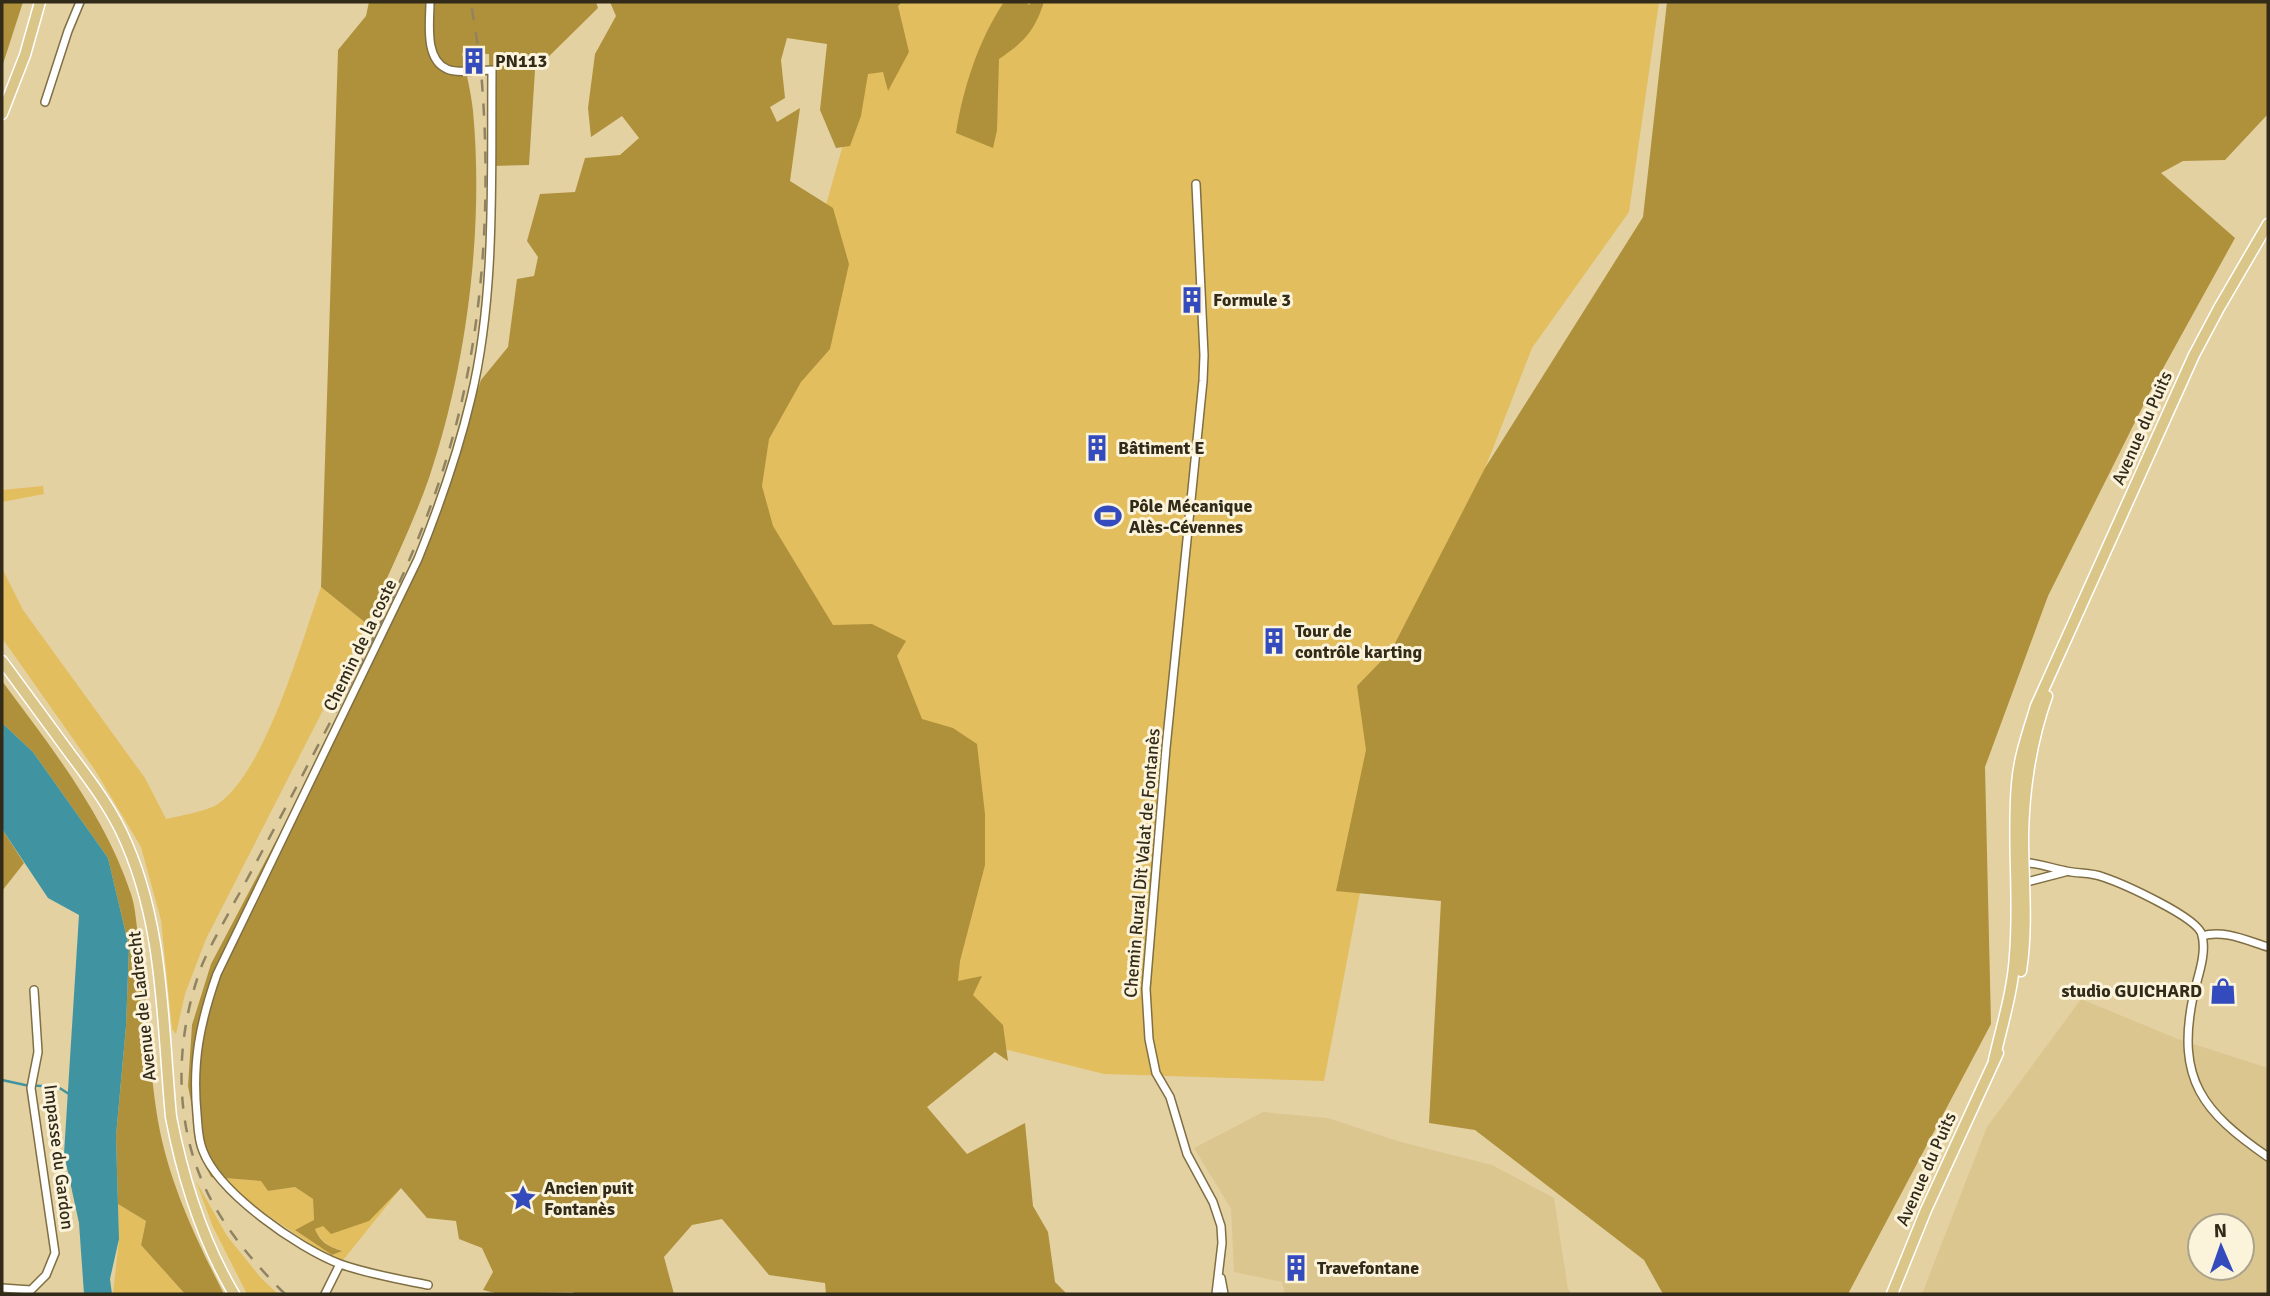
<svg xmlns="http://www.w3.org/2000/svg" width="2270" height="1296" viewBox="0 0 2270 1296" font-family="Signika,sans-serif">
	<rect width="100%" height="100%" fill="#e4d1a2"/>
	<!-- built -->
	<path fill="#dcc68f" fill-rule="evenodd" d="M2081 999 2178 1039 2268 1068V1294H1922L1987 1127ZM2200 1226H2242V1268H2200Z
		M1263 1112 1328 1118 1401 1142 1492 1165 1554 1198 1568 1289 1572 1294H1285L1282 1282 1234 1272 1231 1209 1194 1148Z"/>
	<!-- green -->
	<path fill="#e2be5e" d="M873 2H1659L1629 212 1532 348 1438 589 1388 746 1324 1081 1104 1074 984 1044 829 861 745 443 808 268 856 99Z
		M43 486 44 494 2 502V490Z
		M2 568 23 610 145 778 166 819C180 816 207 811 218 804 266 770 301 643 321 587L367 624 206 939 185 994 176 1034 172 1029 161 920 141 847 95 770 2 638Z
		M211 1177 261 1181 268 1191 295 1187 313 1199 314 1221 295 1230 332 1255 341 1250C327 1246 322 1242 315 1229L401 1188 340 1264Z
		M196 1181 227 1236 261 1278 278 1294H247L213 1227Z
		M118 1204 146 1221 141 1245 185 1294H113L119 1239Z"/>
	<!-- forest -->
	<path fill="#af903b" d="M2 2H23L2 67Z
		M369 2H596L598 8 535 70 529 165 491 166 489 54 462 53C466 72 471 92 473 111 484 228 467 366 429 478 412 527 387 576 367 624L321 587 338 50 366 16Z
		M610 2H902L898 6 909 52 888 91 883 72 868 74 861 116 850 146 836 148 820 110 827 44 787 38 781 60 785 98 770 107 777 122 800 108 790 181 833 208 849 264 830 349 801 382 769 439 762 486 773 526 833 625 872 624 906 641 897 656 922 719 953 728 977 744 985 814V865L960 961 958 981 982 976 973 995 1003 1025 1008 1061 995 1052 927 1107 967 1154 1025 1123 1033 1206 1048 1232 1055 1282 1067 1294H826L825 1283 769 1275 722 1219 692 1225 664 1257 674 1294H574L573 1292 499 1294 483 1290 493 1272 482 1248 459 1239 456 1221 427 1218 401 1188 369 1221 331 1234 323 1226 315 1229C321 1243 328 1246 342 1251L332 1255 295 1230 314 1220 313 1199 295 1187 268 1191 261 1181 211 1177 202 1159 188 1086 192 1025 211 964 299 797 418 559 481 380 508 347 517 279 534 276 538 257 527 241 540 194 575 192 585 158 620 155 639 138 622 116 591 137 588 108 595 54 616 16Z
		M1004 2H1024L1030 5V2H1044C1034 32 1025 41 999 59L997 130 993 148 956 133C963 88 979 39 1004 2Z
		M1667 2H2268V114L2225 160 2183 161 2161 173 2235 238 2150 392 2048 596 1985 767 1991 1024 1848 1294H1663L1644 1260 1475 1130 1429 1123 1441 901 1336 891 1366 750 1357 686 1391 651 1485 468 1643 217Z
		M2 681C51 747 105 815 131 894 136 909 136 926 139 941 148 1001 148 1062 158 1121 169 1183 196 1239 224 1294H185L141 1245 146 1221 118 1204 116 1136 126 1026 129 947 108 858 33 752 2 723Z
		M2 829 24 863 2 891Z"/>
	<!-- water -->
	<path fill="#4094a1" d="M2 723 33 752 108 858 129 947 126 1026 116 1136 119 1239 110 1279 112 1294H84L79 1223 64 1154 79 915 48 898 2 829Z"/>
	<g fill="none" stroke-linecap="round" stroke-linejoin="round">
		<!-- stream -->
		<path stroke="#4094a1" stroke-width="2.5" d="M2 1080 25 1085 58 1087 69 1094"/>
		<defs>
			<path id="street" d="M45 102 68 31 80 2
				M1196 184 1204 355 1203 381 1166 748 1146 989 1149 1039 1156 1073 1170 1097 1187 1154 1213 1202 1221 1226 1222 1243 1216 1294
				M1188 528 1205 530
				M2019 862C2036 862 2050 868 2066 871 2079 874 2090 872 2103 877 2121 883 2198 917 2202 935 2207 955 2197 978 2193 997 2176 1080 2203 1112 2268 1157
				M2023 883 2065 872
				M2202 936C2223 929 2248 941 2268 947
				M1221 1278 1224 1294
				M428 1285C398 1279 368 1274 340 1264 298 1248 219 1193 203 1151 198 1140 198 1126 197 1114 192 1061 200 1023 217 974L418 559C439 507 458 453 471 398 496 295 491 176 492 70 479 70 458 74 447 69 424 59 430 22 430 2
				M2 1288 31 1290 46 1275 55 1253 31 1088 38 1052 34 990
				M325 1294 340 1264"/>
			<path id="primary" d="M2 114 25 55 40 2
				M2 661C25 692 48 724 71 755 89 779 108 804 121 831 164 920 162 1020 171 1117 183 1179 202 1240 234 1294
				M2021 971C2028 925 2023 881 2023 835 2024 788 2031 741 2047 696
				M1994 1060C2002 1025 2013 991 2015 955 2020 898 2012 841 2017 784 2019 757 2028 732 2036 706L2194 355 2219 308 2268 224
				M1892 1294 1926 1210 1998 1053"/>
		</defs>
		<!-- street casing -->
		<use href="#street" stroke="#806f43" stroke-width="10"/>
		<!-- primary casing -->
		<use href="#primary" stroke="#fff" stroke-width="13"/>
		<!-- street -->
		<use href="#street" stroke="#fff" stroke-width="7"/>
		<!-- primary -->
		<use href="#primary" stroke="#dbc689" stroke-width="10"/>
		<!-- rail -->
		<path stroke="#908361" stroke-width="2.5" stroke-dasharray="12 12" stroke-linecap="butt" d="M285 1294C253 1262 221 1225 203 1183 173 1115 176 1034 202 965 211 944 223 924 234 903 252 871 269 838 287 805 345 692 410 580 447 457 484 336 492 197 481 71 479 48 474 25 471 2"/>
	</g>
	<!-- icons -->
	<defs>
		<symbol id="building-bare" viewBox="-9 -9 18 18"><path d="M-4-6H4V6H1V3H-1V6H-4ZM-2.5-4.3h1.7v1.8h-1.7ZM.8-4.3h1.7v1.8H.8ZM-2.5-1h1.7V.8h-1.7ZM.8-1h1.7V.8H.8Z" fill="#334bbc" stroke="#fcf3db" stroke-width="2.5" paint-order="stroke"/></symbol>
		<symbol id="stadium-bare" viewBox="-9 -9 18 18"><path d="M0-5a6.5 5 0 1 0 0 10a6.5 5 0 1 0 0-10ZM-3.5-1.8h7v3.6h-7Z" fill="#334bbc" stroke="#fcf3db" stroke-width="2.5" paint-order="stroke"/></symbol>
		<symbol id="shop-bare" viewBox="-9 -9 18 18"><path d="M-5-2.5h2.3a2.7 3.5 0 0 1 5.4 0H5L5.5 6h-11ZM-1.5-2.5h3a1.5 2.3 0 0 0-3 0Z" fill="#334bbc" stroke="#fcf3db" stroke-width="2.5" paint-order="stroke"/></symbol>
		<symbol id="sight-bare" viewBox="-9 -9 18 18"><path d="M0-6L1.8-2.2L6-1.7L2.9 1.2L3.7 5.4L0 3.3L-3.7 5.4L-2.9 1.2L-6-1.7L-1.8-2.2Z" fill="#334bbc" stroke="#fcf3db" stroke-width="2.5" paint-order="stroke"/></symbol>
	</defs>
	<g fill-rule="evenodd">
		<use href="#building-bare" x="455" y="42" width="38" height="38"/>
		<use href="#building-bare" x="1173" y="281" width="38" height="38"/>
		<use href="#building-bare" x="1078" y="429" width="38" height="38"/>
		<use href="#stadium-bare" x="1089" y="497" width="38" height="38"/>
		<use href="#building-bare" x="1255" y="622" width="38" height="38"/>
		<use href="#shop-bare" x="2204" y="972" width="38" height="38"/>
		<use href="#sight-bare" x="504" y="1179" width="38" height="38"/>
		<use href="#building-bare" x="1277" y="1249" width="38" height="38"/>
	</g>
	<g text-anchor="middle" stroke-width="6" stroke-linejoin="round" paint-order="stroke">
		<!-- poi labels -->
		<g font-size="18" font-weight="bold" fill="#332b19" stroke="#fcf3db" text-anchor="start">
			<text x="495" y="67">PN113</text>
			<text x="1213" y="306">Formule 3</text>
			<text x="1118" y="454">Bâtiment E</text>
			<text x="1129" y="512">Pôle Mécanique<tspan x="1129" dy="21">Alès-Cévennes</tspan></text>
			<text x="1295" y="637">Tour de<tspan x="1295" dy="21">contrôle karting</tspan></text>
			<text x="2202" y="997" text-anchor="end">studio GUICHARD</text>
			<text x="544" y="1194">Ancien puit<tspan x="544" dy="21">Fontanès</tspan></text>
			<text x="1317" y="1274">Travefontane</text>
		</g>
		<!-- street labels -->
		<g font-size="18" fill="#332b19" stroke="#fcf3db">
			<text transform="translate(2142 428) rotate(-66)" y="6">Avenue du Puits</text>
			<text transform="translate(360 645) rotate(-64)" y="6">Chemin de la coste</text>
			<text transform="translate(1142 863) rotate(-85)" y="6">Chemin Rural Dit Valat de Fontanès</text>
			<text transform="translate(142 1006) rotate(-96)" y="6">Avenue de Ladrecht</text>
			<text transform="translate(59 1157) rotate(83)" y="6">Impasse du Gardon</text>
			<text transform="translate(1926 1169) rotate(-66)" y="6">Avenue du Puits</text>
		</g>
	</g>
	<!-- border -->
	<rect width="2270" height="1296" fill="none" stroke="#332b19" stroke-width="7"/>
	<!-- north arrow -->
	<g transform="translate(2221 1247) rotate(358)"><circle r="33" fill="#fcf3db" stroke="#aca38d" stroke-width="2"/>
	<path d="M0-5L12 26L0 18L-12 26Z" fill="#334bbc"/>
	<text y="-10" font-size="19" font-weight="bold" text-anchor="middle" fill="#332b19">N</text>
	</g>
</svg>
